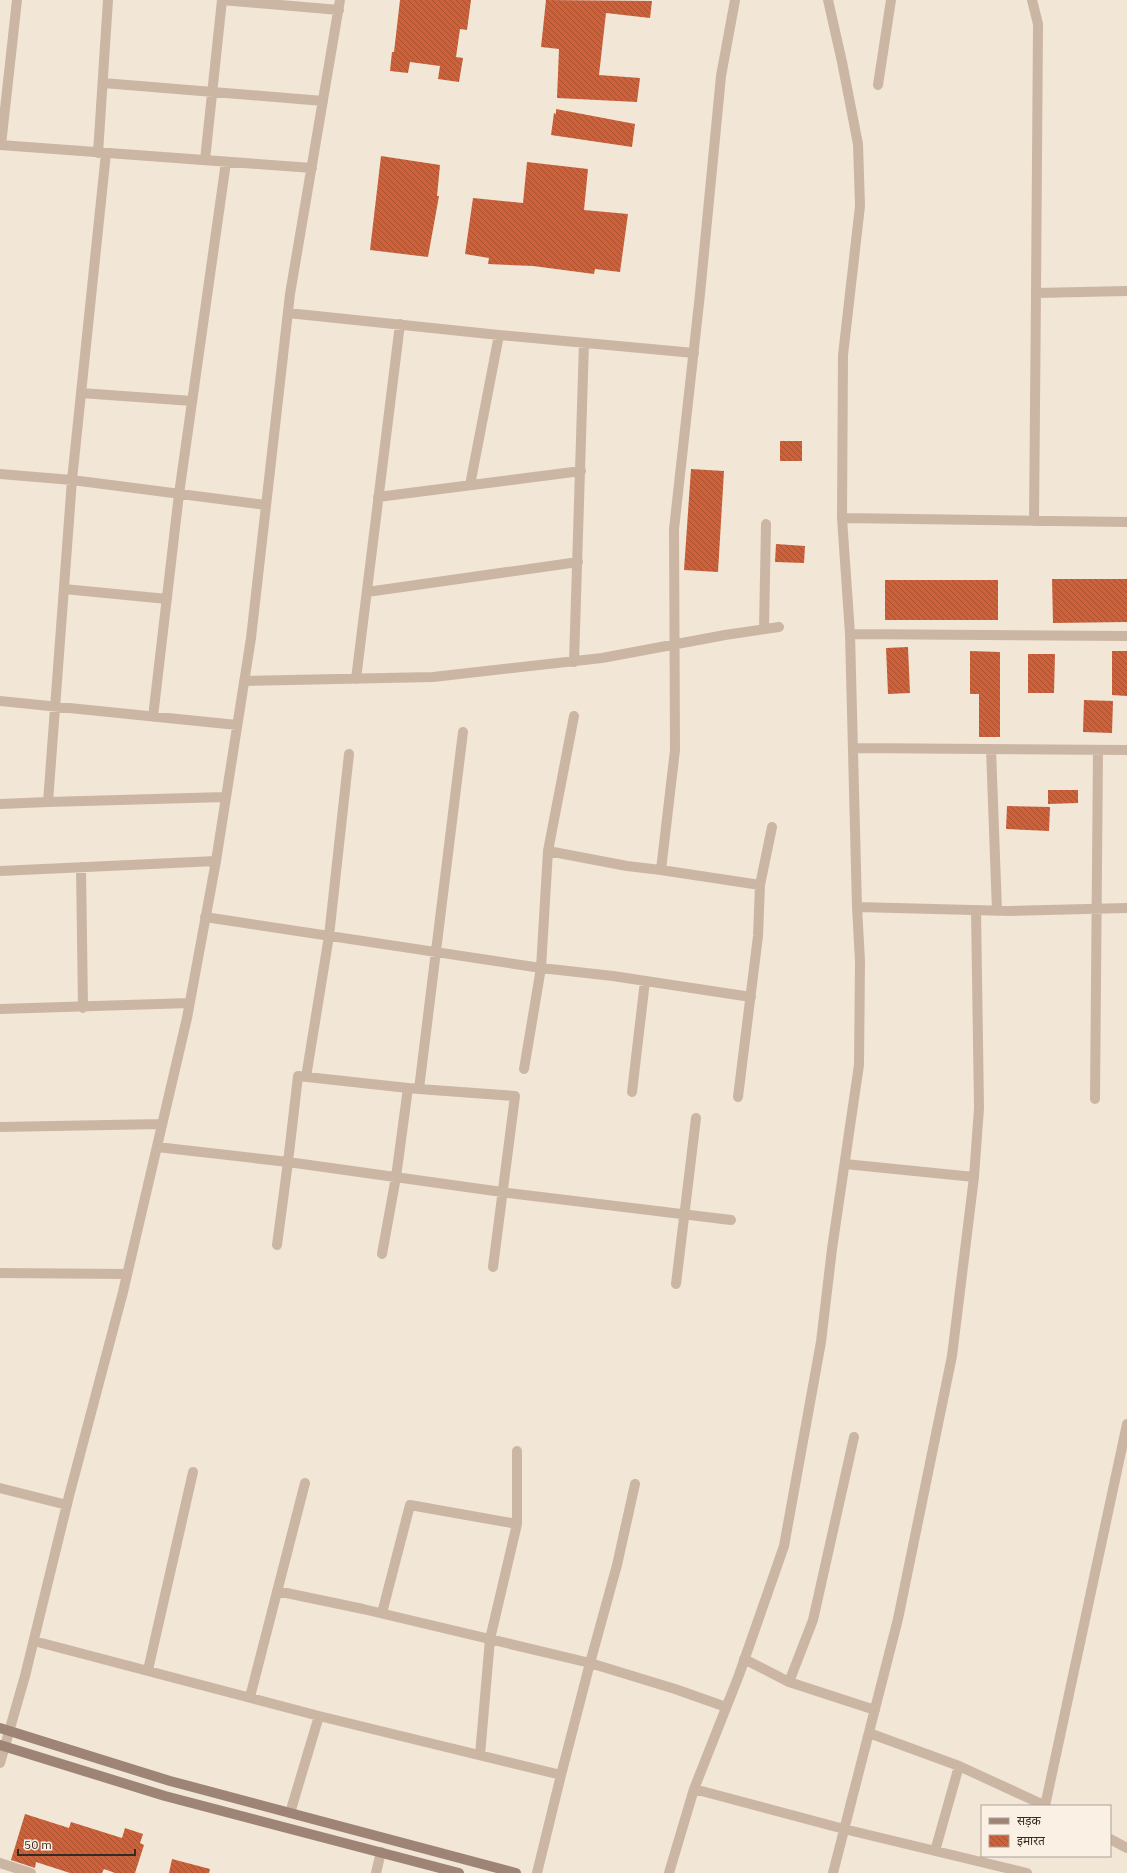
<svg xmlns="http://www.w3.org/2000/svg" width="1127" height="1873" viewBox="0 0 1127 1873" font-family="'IBM Plex Sans','Noto Sans Devanagari',sans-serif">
	<defs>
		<pattern id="building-back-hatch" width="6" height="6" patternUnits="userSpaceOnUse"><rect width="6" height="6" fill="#cd613a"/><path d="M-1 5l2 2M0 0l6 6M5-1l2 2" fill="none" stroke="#a75031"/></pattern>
	</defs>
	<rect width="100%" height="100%" fill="#f2e6d7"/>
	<!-- building -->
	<path fill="url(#building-back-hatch)" d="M400 0H471L467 30 460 29 456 57 463 58 459 82 438 79 440 66 410 62 408 73 390 71 392 52H394Z
		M546 0 652 1 650 18 606 13 599 75 640 78 637 102 557 98 559 49 541 47Z
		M556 109 635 124 632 147 551 135 554 113 556 114Z
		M381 156 440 165 437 196H439L428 257 370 250Z
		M527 162 588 169 584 210 628 214 620 272 595 269 594 274 533 266 488 264 489 258 465 254 473 198 523 203Z
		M780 441H802V461H780Z
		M691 469 724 471 718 572 684 570Z
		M776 544 805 546 804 563 775 562Z
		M1052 579H1127V622L1053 623Z
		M885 580H998V620H885Z
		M908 647 910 693 888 694 886 648Z
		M970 651 1000 652V737H979V694H970Z
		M1112 651H1127V696L1112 695Z
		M1028 654H1055L1054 693H1028Z
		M1084 700 1113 701 1112 733 1083 732Z
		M1048 790H1078V803L1048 804Z
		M1007 806 1050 807 1049 831 1006 829Z
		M25 1814 69 1828 71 1822 122 1838 125 1828 143 1834 140 1843 144 1845 135 1873H115L104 1869 102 1873H70L36 1862 35 1868 11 1860Z
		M172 1859 210 1869 209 1873H169Z"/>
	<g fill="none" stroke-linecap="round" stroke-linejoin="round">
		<!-- street -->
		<path stroke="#cbb6a3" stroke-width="10" d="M828 0 842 62 858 144 860 206 843 355 842 518 850 634
			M1032 0 1038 24 1036 293 1127 291
			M103 83 323 101
			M878 85 891 0
			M0 145 312 168
			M1 145 17 0
			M98 153 108 0
			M106 153 72 480 48 802 226 797
			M205 160 222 0 339 10
			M288 313 499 335 694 353
			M81 393 192 401
			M0 474 72 480 266 505
			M470 485 499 335
			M378 497 581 471
			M842 518 1127 522
			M1034 521 1036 293
			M64 589 167 599
			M367 592 578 562
			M764 629 766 524
			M1127 636 850 634 857 907 1011 911 1127 908
			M574 662 584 343
			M356 679 400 324
			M244 681 433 677 602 658 725 635 779 627
			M0 701 237 725
			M153 717 179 494 226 162
			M853 748 1127 750
			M991 749 997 911
			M0 804 48 802
			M548 851 627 866 661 870 675 750 674 529 700 294 721 76 735 0
			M81 867 83 1008
			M661 870 760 885 772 827
			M0 871 216 861
			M205 917 541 968 548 851 574 716
			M0 1009 190 1003
			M524 1069 541 968 613 976 751 997
			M306 1077 329 936 349 754
			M408 1088 419 1089 463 732
			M419 1089 515 1096 493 1267
			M632 1092 645 981
			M738 1097 758 936 760 885
			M1095 1099 1098 750
			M0 1127 162 1124
			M157 1147 288 1162 277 1245
			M845 1164 974 1177
			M382 1254 396 1177 408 1088 298 1076 288 1162 502 1192 508 1193 731 1220
			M0 1273 127 1274
			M676 1284 696 1118
			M635 1484 617 1565 590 1663 675 1689 726 1707
			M0 1488 67 1505
			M277 1591 363 1609 590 1663 561 1775 319 1716
			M382 1613 410 1505 517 1524V1451
			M34 1641 319 1716 290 1813
			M744 1659 789 1682 875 1710
			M148 1670 193 1472
			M789 1682 813 1620 854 1437
			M250 1697 305 1483
			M869 1733 959 1766 1046 1806
			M480 1755 490 1639 517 1524
			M0 1763 25 1676 69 1496 123 1292 187 1018 216 861 251 638 290 294 340 0
			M694 1789 739 1675 784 1546 821 1342 832 1249 859 1065 860 961 857 907
			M1045 1806 1127 1424
			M1110 1839 1127 1848
			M935 1851 959 1766
			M0 1863 31 1873
			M376 1873 381 1852
			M537 1873 561 1775
			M669 1873 694 1789 844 1829 1027 1873
			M833 1873 898 1619 952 1356 974 1177 979 1108 976 910"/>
		<!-- secondary -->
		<path stroke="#9e8474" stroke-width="10" d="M0 1728 170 1781 516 1873
			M0 1745 165 1796 459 1873"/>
	</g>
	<!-- legend -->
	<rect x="981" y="1805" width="130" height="52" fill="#faf0e3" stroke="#aba197"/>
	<rect x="989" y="1818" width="20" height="6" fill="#9e8474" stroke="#aba197"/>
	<text x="1017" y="1825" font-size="12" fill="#352b25">सड़क</text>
	<rect x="989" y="1835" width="20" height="12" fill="url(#building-back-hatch)" stroke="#aba197"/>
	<text x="1017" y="1845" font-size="12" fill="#352b25">इमारत</text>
	<!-- scale -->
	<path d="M18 1849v6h117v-6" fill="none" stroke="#352b25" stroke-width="2"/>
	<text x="24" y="1849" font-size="12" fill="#352b25" stroke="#faf0e3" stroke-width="3" paint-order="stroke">50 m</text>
</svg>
